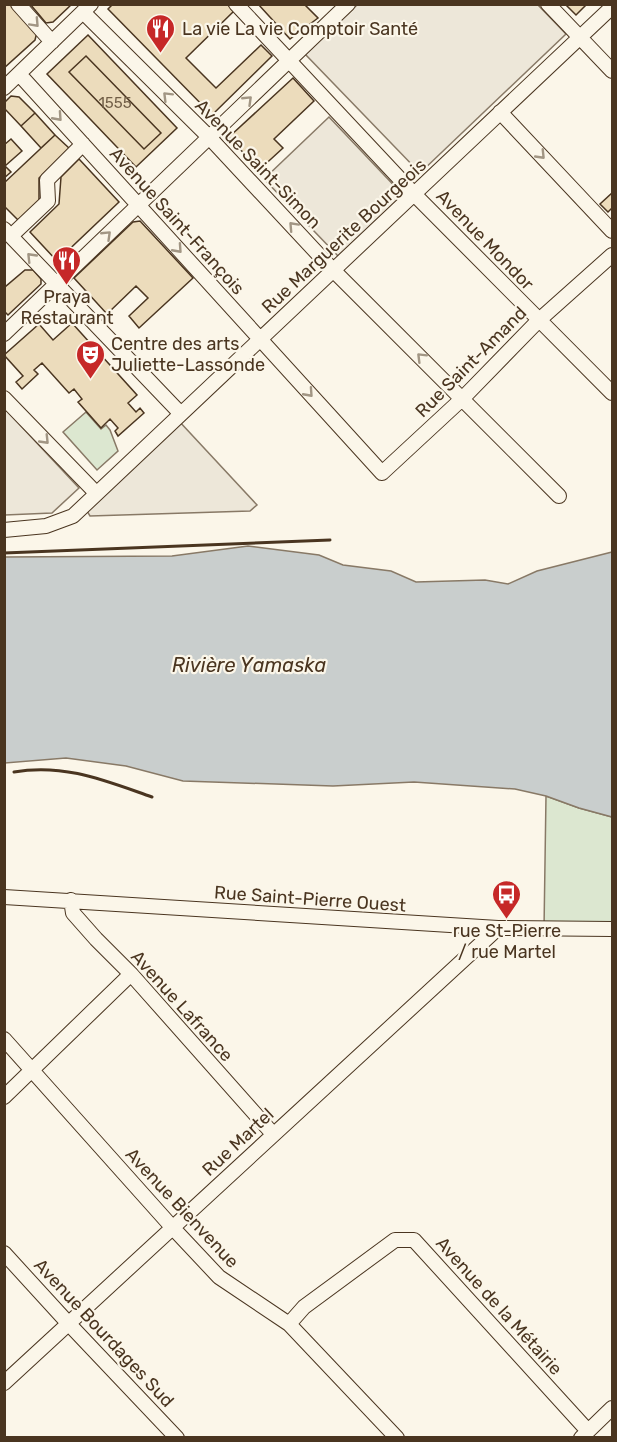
<svg xmlns="http://www.w3.org/2000/svg" width="617" height="1442" viewBox="0 0 617 1442" font-family="Rubik,sans-serif">
	<rect width="100%" height="100%" fill="#fbf6e9"/>
	<!-- green -->
	<path fill="#dce7d0" stroke="#887966" stroke-width="1.5" d="M86 412 101 429 106 425 110 430 118 451 97 470 63 432Z
		M546 796 579 808 612 817V928L544 929Z"/>
	<!-- parking -->
	<path fill="#ede7d9" stroke="#887966" stroke-width="1.5" d="M357 5H538L566 34 420 173 305 54Z
		M329 117 403 195 338 256 264 179Z
		M5 409 79 488 52 513 5 515Z
		M178 420 257 505 250 511 90 516 84 506Z"/>
	<!-- water -->
	<path fill="#c9cecd" stroke="#887966" stroke-width="1.5" d="M248 546 319 555 343 565 391 571 416 582 485 580 508 584 537 571 612 552V817L579 808 546 796 515 789 414 782 333 786 183 781 126 766 66 758 5 763V557L172 556Z"/>
	<!-- building -->
	<path fill="#ecdcbc" stroke="#4a3520" stroke-width="1.5" fill-rule="evenodd" d="M4 4H10L37 32 35 40 4 68Z
		M30 4H72L53 22 46 23Z
		M113 4H227L234 11 186 58 216 88 261 45 272 56 212 115 108 9Z
		M258 4H304L318 18 290 39Z
		M565 4H587L576 15Z
		M88 35 177 128 136 167 47 74ZM86 56 161 133 144 149 69 72Z
		M86 56 161 133 144 149 69 72Z
		M293 78 314 101 274 139 283 148 259 170 229 137Z
		M11 96 19 97 35 113 21 126 4 108V103Z
		M35 113 55 135 41 148 21 126Z
		M55 135 70 149 39 178V202L19 221 4 206V183Z
		M11 139 22 151 5 166 11 172 4 178V145Z
		M79 159 119 202 57 261 30 232 59 204 61 177Z
		M612 193V208L608 212 600 204Z
		M140 221 193 278 139 328 129 316 148 298 136 286 107 314 74 278 133 222Z
		M25 270H33L41 279V284L8 315 4 311V285L6 286Z
		M72 323 137 395 128 403 136 412 140 408 144 413 118 436 115 431 118 428 110 419 101 428 78 402 82 399 74 389 69 393 42 363 34 370 38 374 22 389 16 382 23 376 4 355 39 324 53 340Z"/>
	<g fill="none" stroke-linecap="round" stroke-linejoin="round">
		<defs>
			<path id="minor" d="M18 4 52 42
				M236 4 414 194 612 393
				M548 4 612 71
				M83 12 209 137 332 269 559 496
				M19 74 382 473 463 398 538 321 612 255
				M4 88 91 4
				M500 112 612 231
				M4 229 181 414
				M11 236 48 201 47 180 83 144
				M4 334 348 4
				M4 398 96 493
				M4 530 46 526 73 516 612 7
				M4 897 498 928 612 929
				M71 900 73 913 96 939 131 974 273 1134
				M4 1039 172 1227 219 1277 289 1324 397 1438
				M4 1097 131 974
				M4 1253 68 1323 177 1438
				M289 1324 304 1307 395 1240H414L588 1431
				M4 1383 498 928
				M581 1438 612 1408"/>
		</defs>
		<!-- minor casing -->
		<use href="#minor" stroke="#4a3520" stroke-width="16"/>
		<!-- minor -->
		<use href="#minor" stroke="#fbf6e9" stroke-width="14"/>
		<!-- wall -->
		<path stroke="#4a3520" stroke-width="3" d="M4 553 330 540
			M14 772C64 763 106 781 152 797"/>
	</g>
	<!-- one-way arrows -->
	<defs><path id="oneway-chevron" d="M-2-3.5L2.5 0L-2 3.5" fill="none" stroke-width="1.6" stroke-linecap="round" stroke-linejoin="round" transform="scale(1.5)"/></defs>
	<g stroke="#a29684">
		<use href="#oneway-chevron" transform="translate(35 23) rotate(47)"/>
		<use href="#oneway-chevron" transform="translate(167 96) rotate(-135)"/>
		<use href="#oneway-chevron" transform="translate(248 100) rotate(-44)"/>
		<use href="#oneway-chevron" transform="translate(58 117) rotate(48)"/>
		<use href="#oneway-chevron" transform="translate(541 155) rotate(46)"/>
		<use href="#oneway-chevron" transform="translate(293 226) rotate(-133)"/>
		<use href="#oneway-chevron" transform="translate(107 235) rotate(-44)"/>
		<use href="#oneway-chevron" transform="translate(178 249) rotate(48)"/>
		<use href="#oneway-chevron" transform="translate(31 257) rotate(-134)"/>
		<use href="#oneway-chevron" transform="translate(421 357) rotate(-135)"/>
		<use href="#oneway-chevron" transform="translate(309 393) rotate(48)"/>
		<use href="#oneway-chevron" transform="translate(45 440) rotate(46)"/>
	</g>
	<!-- icons -->
	<defs>
		<symbol id="restaurant-pin" viewBox="-11 -11 22 30"><path d="M0 17L-7.5 6A9.5 9.5 0 1 1 7.5 6Z" fill="#c62828" stroke="#fbf6e9"/><path d="M-5-6h1v4h1v-4h1v4h1v-4h1v5L-1.5 .5V6h-2V.5L-5-1ZM5-6V6H3V1.5H1.5Q1.5-4 5-6Z" fill="#fff"/></symbol>
		<symbol id="theatre-pin" viewBox="-11 -11 22 30"><path d="M0 17L-7.5 6A9.5 9.5 0 1 1 7.5 6Z" fill="#c62828" stroke="#fbf6e9"/><path d="M-5-5.5Q0-4 5-5.5V0Q5 5 0 6Q-5 5-5 0ZM-3.3-2.5H-1v1.5H-3.3ZM1-2.5H3.3v1.5H1ZM-2.8 1Q0 5.5 2.8 1Z" fill="#fff"/></symbol>
		<symbol id="bus-pin" viewBox="-11 -11 22 30"><path d="M0 17L-7.5 6A9.5 9.5 0 1 1 7.5 6Z" fill="#c62828" stroke="#fbf6e9"/><path d="M-5-6H5V4H4V6H2V4H-2V6H-4V4H-5ZM-3.5-4V0h7V-4ZM-3.5 1.2v1.5H-2V1.2ZM2 1.2v1.5H3.5V1.2Z" fill="#fff"/></symbol>
	</defs>
	<g fill-rule="evenodd">
		<use href="#restaurant-pin" x="144" y="12" width="33" height="45"/>
		<use href="#restaurant-pin" x="50" y="244" width="33" height="45"/>
		<use href="#theatre-pin" x="74" y="338" width="33" height="45"/>
		<use href="#bus-pin" x="490" y="878" width="33" height="45"/>
	</g>
	<g text-anchor="middle" stroke-width="4.5" stroke-linejoin="round" paint-order="stroke">
		<!-- number labels -->
		<g font-size="15" fill="#725f47">
			<text x="115" y="108">1555</text>
		</g>
		<!-- poi labels -->
		<g font-size="18" fill="#4a3520" stroke="#fbf6e9" text-anchor="start">
			<text x="182" y="35">La vie La vie Comptoir Santé</text>
			<text x="67" y="303" text-anchor="middle">Praya<tspan x="67" dy="21">Restaurant</tspan></text>
			<text x="111" y="350">Centre des arts<tspan x="111" dy="21">Juliette-Lassonde</tspan></text>
			<text x="507" y="937" text-anchor="middle">rue St-Pierre<tspan x="507" dy="21">/ rue Martel</tspan></text>
		</g>
		<!-- street labels -->
		<g font-size="18" fill="#4a3520" stroke="#fbf6e9">
			<text transform="translate(258 164) rotate(46)" y="6">Avenue Saint-Simon</text>
			<text transform="translate(177 221) rotate(48)" y="6">Avenue Saint-François</text>
			<text transform="translate(344 236) rotate(-43)" y="6">Rue Marguerite Bourgeois</text>
			<text transform="translate(485 240) rotate(46)" y="6">Avenue Mondor</text>
			<text transform="translate(471 362) rotate(-45)" y="6">Rue Saint-Amand</text>
			<text transform="translate(310 899) rotate(4)" y="6">Rue Saint-Pierre Ouest</text>
			<text transform="translate(182 1006) rotate(48)" y="6">Avenue Lafrance</text>
			<text transform="translate(238 1142) rotate(-43)" y="6">Rue Martel</text>
			<text transform="translate(182 1208) rotate(47)" y="6">Avenue Bienvenue</text>
			<text transform="translate(499 1306) rotate(48)" y="6">Avenue de la Métairie</text>
			<text transform="translate(104 1333) rotate(47)" y="6">Avenue Bourdages Sud</text>
		</g>
		<!-- water labels -->
		<g font-size="20" font-style="italic" fill="#4a3520" stroke="#fbf6e9">
			<text x="249" y="672">Rivière Yamaska</text>
		</g>
	</g>
	<!-- border -->
	<rect width="617" height="1442" fill="none" stroke="#4a3520" stroke-width="12"/>
</svg>
